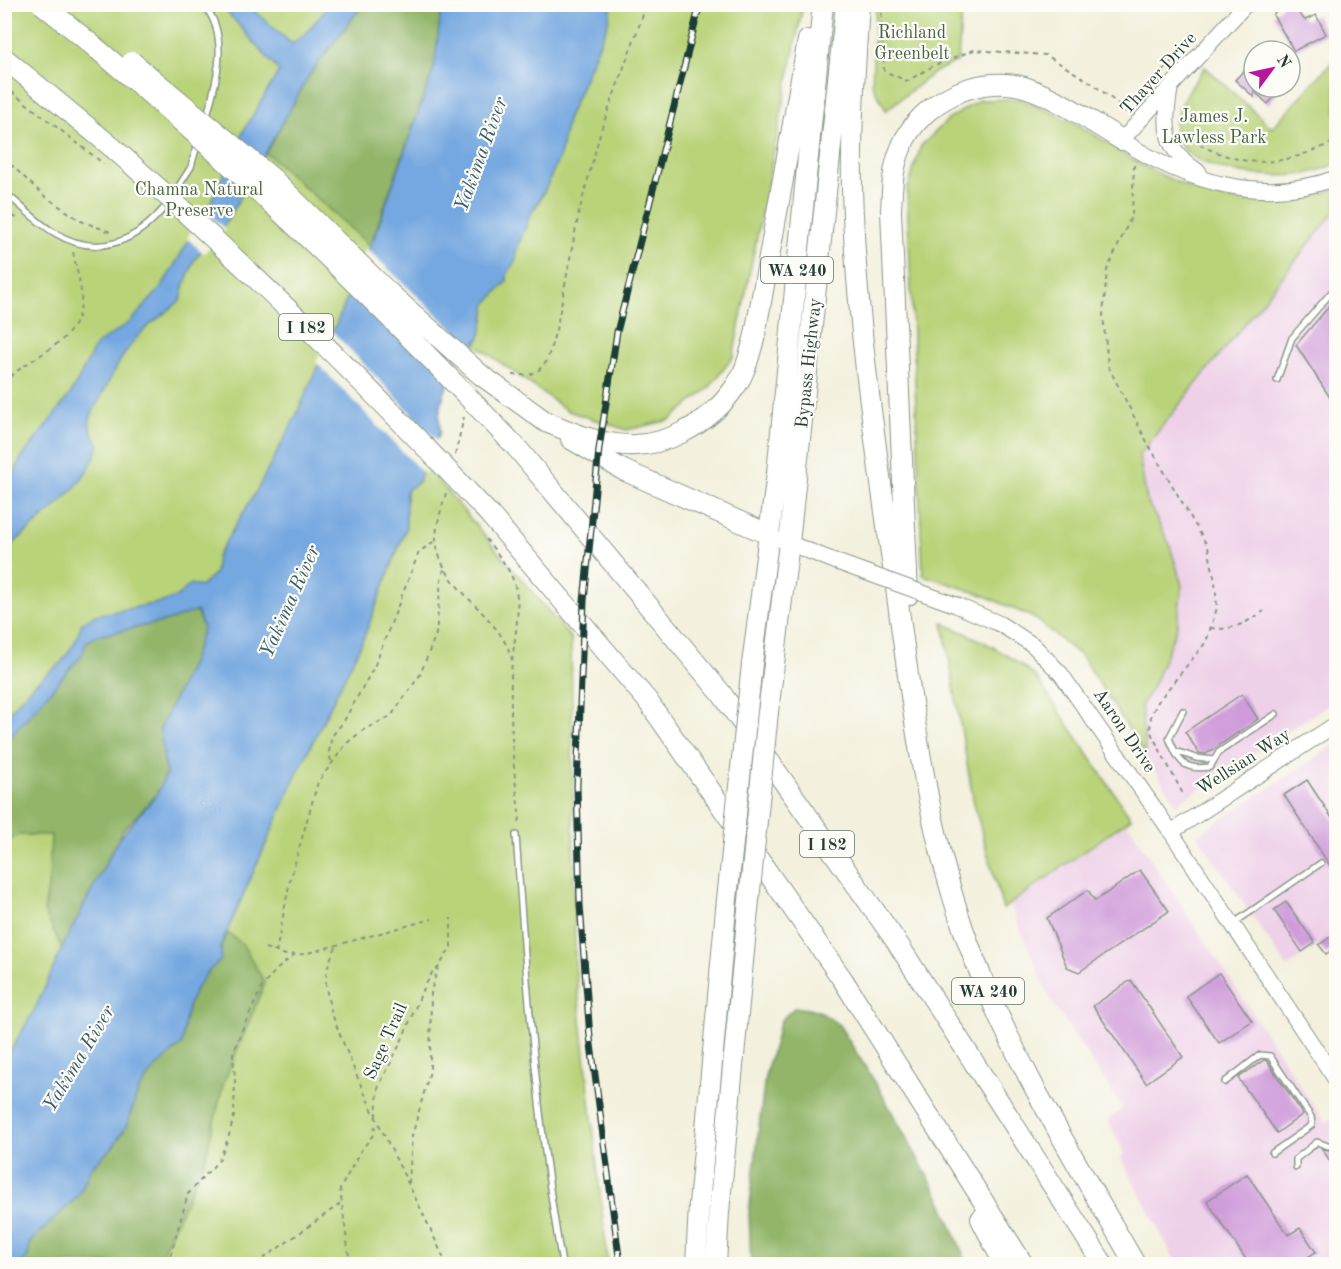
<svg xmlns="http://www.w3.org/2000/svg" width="1341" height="1269" viewBox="0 0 1341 1269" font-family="'Old Standard TT',serif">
	<rect width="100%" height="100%" fill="#fdfcf7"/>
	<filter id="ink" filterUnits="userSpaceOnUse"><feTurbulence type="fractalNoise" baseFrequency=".0167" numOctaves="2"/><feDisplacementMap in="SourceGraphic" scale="12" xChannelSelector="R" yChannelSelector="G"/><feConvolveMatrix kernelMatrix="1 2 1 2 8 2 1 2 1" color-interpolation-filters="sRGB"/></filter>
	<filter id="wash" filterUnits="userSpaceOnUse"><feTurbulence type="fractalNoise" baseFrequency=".008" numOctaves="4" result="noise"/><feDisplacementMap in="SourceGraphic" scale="24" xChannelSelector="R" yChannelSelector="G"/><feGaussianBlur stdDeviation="1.35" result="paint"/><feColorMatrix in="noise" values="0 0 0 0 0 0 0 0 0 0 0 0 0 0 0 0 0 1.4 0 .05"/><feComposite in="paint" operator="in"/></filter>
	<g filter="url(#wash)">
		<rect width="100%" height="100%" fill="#f3f0dd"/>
		<!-- built -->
		<path fill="#eed0e8" d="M1336 210V700L1176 804 1146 756 1142 728 1141 706 1154 684 1169 543 1147 501 1139 455Z
			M1336 744V933L1287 967 1197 835Z
			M1127 823 1325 1123 1336 1116V1264H1177L1121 1158 1125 1154 1108 1120 1123 1108 1051 1001 1010 905Z"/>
		<!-- green -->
		<path fill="#b9d379" stroke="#6c8856" stroke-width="1.5" d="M5 5H486L5 1096Z
			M612 5H803L733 357 709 388 670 420 627 430 568 411 476 345 481 335 487 303 507 281V275L516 259V251L531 213 540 201 560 155 567 120 608 23Z
			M876 5H962L958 61 935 72 886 110 872 84Z
			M1336 58V164C1324 169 1310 174 1297 175 1265 178 1177 173 1175 128 1174 108 1194 83 1205 67L1272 128Z
			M1020 99C1038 107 1057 114 1075 123 1095 134 1113 148 1133 160 1200 198 1261 218 1336 189V210L1139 455 1147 501 1169 543 1182 585 1177 627 1154 684 1141 706 1146 756 1082 657 1034 618 983 595 923 575 907 191 921 146 949 119 979 100Z
			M425 465 571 638 575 964 608 1264H22L221 945 296 776 362 642 406 528V491L418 482Z
			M943 623C977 638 1007 652 1036 677L1131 818 1003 909 974 804Z"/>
		<!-- forest -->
		<path fill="#92b569" stroke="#58794e" stroke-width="1.5" d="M362 5H442L434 68 370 246 266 153 310 74Z
			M196 611 203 628 193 659 160 729 166 773 157 794 123 830 62 948 44 912 49 879 51 835H18L5 844V743L81 655 86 643 96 636 167 621Z
			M228 933 243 945 265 983 224 1082 205 1159 157 1264H22L28 1256 30 1242 78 1196 92 1166 112 1148 126 1127 138 1091 151 1072 182 1044C185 1009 192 983 220 960L221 945Z
			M795 1007 819 1011 839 1025 878 1087 941 1200 967 1264H751L749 1213 765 1076 781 1020Z"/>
		<!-- water -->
		<path fill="#75a7e0" stroke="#4a728a" stroke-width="1.5" d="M221 5H248L292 44 307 32 329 5H362L310 74 227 221 195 259 185 283 181 300C169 311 156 319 145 329 126 347 115 369 104 391 93 415 81 419 99 445 87 489 37 521 5 551V495L20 460 71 393 96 345 130 322 161 288 209 206 244 130 279 71Z
			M442 5H612L608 23 567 120 560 155 546 188 531 213 516 251V259L507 275V281L487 303 481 335 454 371 444 394 439 415 440 432 418 482 406 491V528L362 642 296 776 221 945V960C192 983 185 1009 182 1044L151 1072 138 1091 126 1127 112 1148 92 1166 78 1196 30 1242 28 1256 22 1264H5V1060L35 1009 62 948 118 840 157 794 166 773 160 729 193 659 203 628 197 611 167 621 96 636 86 643 82 655 5 743 4 720 10 711 33 685 61 663 74 644 82 623 95 615 163 602 178 596 191 584 201 587 215 573 217 556 257 490 296 416 375 235 434 68Z"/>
		<!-- pier -->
		<path fill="#f3f0dd" d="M204 209 225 229 204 254 187 238Z
			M366 248 475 350 457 372 349 288Z
			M330 329 439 442 424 474 316 362Z"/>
		<g id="blocks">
			<!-- building -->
			<path fill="#cf9bda" d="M1283 4H1289L1305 20 1316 15 1326 34 1294 51 1273 15Z
				M1248 66 1254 72V87H1283L1268 104 1254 91V97L1235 80Z
				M1336 298V407L1296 345Z
				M1242 694 1258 719 1206 754 1199 753 1185 732Z
				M1307 780 1336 824V875L1284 795Z
				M1140 870 1169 911 1079 972 1067 967 1047 918 1088 890 1095 901Z
				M1286 902 1315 943 1302 952 1274 910Z
				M1336 933V947L1326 954 1319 945Z
				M1219 973 1252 1021 1219 1043 1186 996Z
				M1131 980 1183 1057 1146 1083 1093 1006Z
				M1264 1060 1267 1061 1303 1114 1277 1133 1238 1078Z
				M1336 1139V1170L1322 1149 1331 1150 1332 1143Z
				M1247 1174 1288 1235 1300 1228 1316 1252 1297 1264H1249L1207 1201Z"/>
		</g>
	</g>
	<g filter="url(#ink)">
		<use href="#blocks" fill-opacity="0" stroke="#899688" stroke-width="1.5"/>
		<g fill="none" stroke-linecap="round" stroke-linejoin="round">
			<defs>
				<path id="lane" d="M203 4C231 35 216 84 206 119
					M4 192C21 205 37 223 55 233 100 260 139 240 168 203
					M173 195 191 167 198 142
					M1277 380 1292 338 1336 287
					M1183 711 1169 738C1179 761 1182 771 1210 767L1219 752 1276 714
					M1175 751 1196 758 1214 760
					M516 835C526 979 537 1122 562 1264
					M1234 923 1321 863
					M1225 1082 1260 1055 1270 1056 1311 1117 1312 1125 1272 1153
					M1296 1167V1159L1317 1142 1328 1146"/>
				<path id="secondary" d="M1246 4 1122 140C1184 182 1264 205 1336 178
					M1170 89C1164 128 1163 149 1199 172
					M781 540 837 562
					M956 605 1000 624 1033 645 1061 674 1171 832 1336 1080
					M1171 832 1336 724"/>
				<path id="highway" d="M859 4C855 66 851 127 852 189 856 323 877 456 896 588 912 706 926 824 966 937 1008 1053 1074 1158 1135 1264
					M4 58 113 148
					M546 422C569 431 591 441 616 444 662 451 710 424 735 387 746 372 750 353 755 335L808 40
					M571 439 623 470 770 535
					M517 448 721 693 898 944 1103 1264
					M490 515 647 700 843 980 1023 1264
					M908 595 891 212C892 190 892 169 901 148 919 101 982 71 1030 89 1063 101 1093 123 1122 140
					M752 664 777 473 823 4
					M768 712 789 543 846 4
					M981 1219 1004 1264
					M696 1264 699 1205 726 909
					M716 1264 719 1212 747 920"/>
			</defs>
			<!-- lane casing -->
			<use href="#lane" stroke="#899688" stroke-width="8"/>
			<!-- secondary casing -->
			<use href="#secondary" stroke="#899688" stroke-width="17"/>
			<!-- highway casing -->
			<use href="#highway" stroke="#899688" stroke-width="22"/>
			<!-- path -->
			<path stroke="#899688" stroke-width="2" stroke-dasharray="4.5 4.5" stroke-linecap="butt" d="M881 4 884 71 907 81 933 66 974 50 1046 55 1090 82 1125 109 1124 115
				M4 86 104 164
				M1125 109 1186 47
				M1184 136C1243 170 1275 169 1336 141
				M4 158 43 195 81 221 113 233
				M1134 165 1132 215 1107 270 1103 315 1108 366 1147 442 1208 547 1215 581 1217 608 1206 642 1159 700 1151 715 1150 731 1183 794
				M4 213 20 219
				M512 375H529L538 371 547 361 557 326 579 212 601 130 647 4
				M4 383C33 351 85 345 81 292 80 279 75 265 73 251
				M455 455 464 417
				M446 493C442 507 436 524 436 539 439 590 500 612 512 660
				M486 539C498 555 512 570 516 590 521 619 512 647 511 676 510 724 513 771 520 818L518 826
				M1211 628C1233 631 1246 623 1264 611
				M331 761 329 752 332 736 344 721 374 667 419 552 436 540
				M336 947C330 959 326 968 326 982 327 1007 338 1029 347 1052 376 1125 415 1192 446 1264
				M265 948 286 955 304 954 432 919
				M276 953 290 880 318 782 347 743 363 730 391 716 420 675 436 634 441 580 445 566
				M376 1117 378 1088 401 1042 421 994 433 971 438 968
				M409 1183 412 1136 430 1071 431 991 438 968 451 947V918
				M168 1264 188 1194 219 1160 228 1139 234 1116 235 1078 233 1054 241 1032 262 987 276 970 294 955
				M256 1264 340 1204
				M350 1264 340 1189 360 1152 373 1135 376 1123"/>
			<!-- lane -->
			<use href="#lane" stroke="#fff" stroke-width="5"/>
			<!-- secondary -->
			<use href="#secondary" stroke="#fff" stroke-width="15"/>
			<!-- highway -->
			<use href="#highway" stroke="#fff" stroke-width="20"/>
			<defs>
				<path id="rail" d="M620 1264 590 1037 580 905 577 786 584 601 599 449 617 332 700 4"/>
			</defs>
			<!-- rail casing -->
			<use href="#rail" stroke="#1f3d34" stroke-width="7"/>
			<!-- rail -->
			<use href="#rail" stroke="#fdfcf7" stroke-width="4.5" stroke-dasharray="14" stroke-linecap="butt"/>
			<defs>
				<path id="secondary-bridge" d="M837 562 956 605"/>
				<path id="highway-bridge" d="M42 4C211 139 368 291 517 448
					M132 62 272 178 386 290 481 375 546 422
					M113 148C245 263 370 387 490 515
					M726 909 752 664
					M747 920 768 712"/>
			</defs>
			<!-- secondary-bridge casing -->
			<use href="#secondary-bridge" stroke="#899688" stroke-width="17" stroke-linecap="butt"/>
			<!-- highway-bridge casing -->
			<use href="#highway-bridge" stroke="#899688" stroke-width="22" stroke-linecap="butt"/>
			<!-- secondary-bridge -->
			<use href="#secondary-bridge" stroke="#fff" stroke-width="15"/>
			<!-- highway-bridge -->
			<use href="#highway-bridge" stroke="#fff" stroke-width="20"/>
		</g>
	</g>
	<g text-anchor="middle" stroke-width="4.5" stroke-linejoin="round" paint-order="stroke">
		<!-- shield labels -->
		<g fill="#fdfcf7" stroke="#62766e" stroke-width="1.5">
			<rect x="761" y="257" width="72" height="26" rx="4.5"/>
			<rect x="279" y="314" width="54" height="26" rx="4.5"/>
			<rect x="800" y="831" width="54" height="26" rx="4.5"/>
			<rect x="952" y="978" width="72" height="26" rx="4.5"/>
		</g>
		<g font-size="16" font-weight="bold" fill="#1f3d34">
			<text x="797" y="276">WA 240</text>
			<text x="306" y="333">I 182</text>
			<text x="827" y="850">I 182</text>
			<text x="988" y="997">WA 240</text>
		</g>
		<!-- park labels -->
		<g font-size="18" fill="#466245" stroke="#fdfcf7">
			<text x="912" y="38">Richland<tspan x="912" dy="21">Greenbelt</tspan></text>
			<text x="1214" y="122">James J.<tspan x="1214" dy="21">Lawless Park</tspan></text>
			<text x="199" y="195">Chamna Natural<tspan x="199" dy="21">Preserve</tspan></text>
		</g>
		<!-- street labels -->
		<g font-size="18" fill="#1f3d34" stroke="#fdfcf7">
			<text transform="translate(1158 73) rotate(-48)" y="6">Thayer Drive</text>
			<text transform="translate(808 363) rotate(-84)" y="6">Bypass Highway</text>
			<text transform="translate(1125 730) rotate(56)" y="6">Aaron Drive</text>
			<text transform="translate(1243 761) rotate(-33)" y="6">Wellsian Way</text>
			<text transform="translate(385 1041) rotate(-66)" y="6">Sage Trail</text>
		</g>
		<!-- water labels -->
		<g font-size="20" font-style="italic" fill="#395d68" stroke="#fdfcf7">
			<text transform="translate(480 154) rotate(-70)" y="7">Yakima River</text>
			<text transform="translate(289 601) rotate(-66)" y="7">Yakima River</text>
			<text transform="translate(78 1058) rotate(-59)" y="7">Yakima River</text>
		</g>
	</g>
	<!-- margin -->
	<rect width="1341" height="1269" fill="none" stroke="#fdfcf7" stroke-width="24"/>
	<!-- north arrow -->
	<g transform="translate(1272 69) rotate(57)"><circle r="28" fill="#fdfcf7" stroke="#a4b0a9" stroke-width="1.5"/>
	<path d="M0-4.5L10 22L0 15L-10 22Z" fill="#b5179e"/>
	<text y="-9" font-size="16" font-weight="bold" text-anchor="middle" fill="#1f3d34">N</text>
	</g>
</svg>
